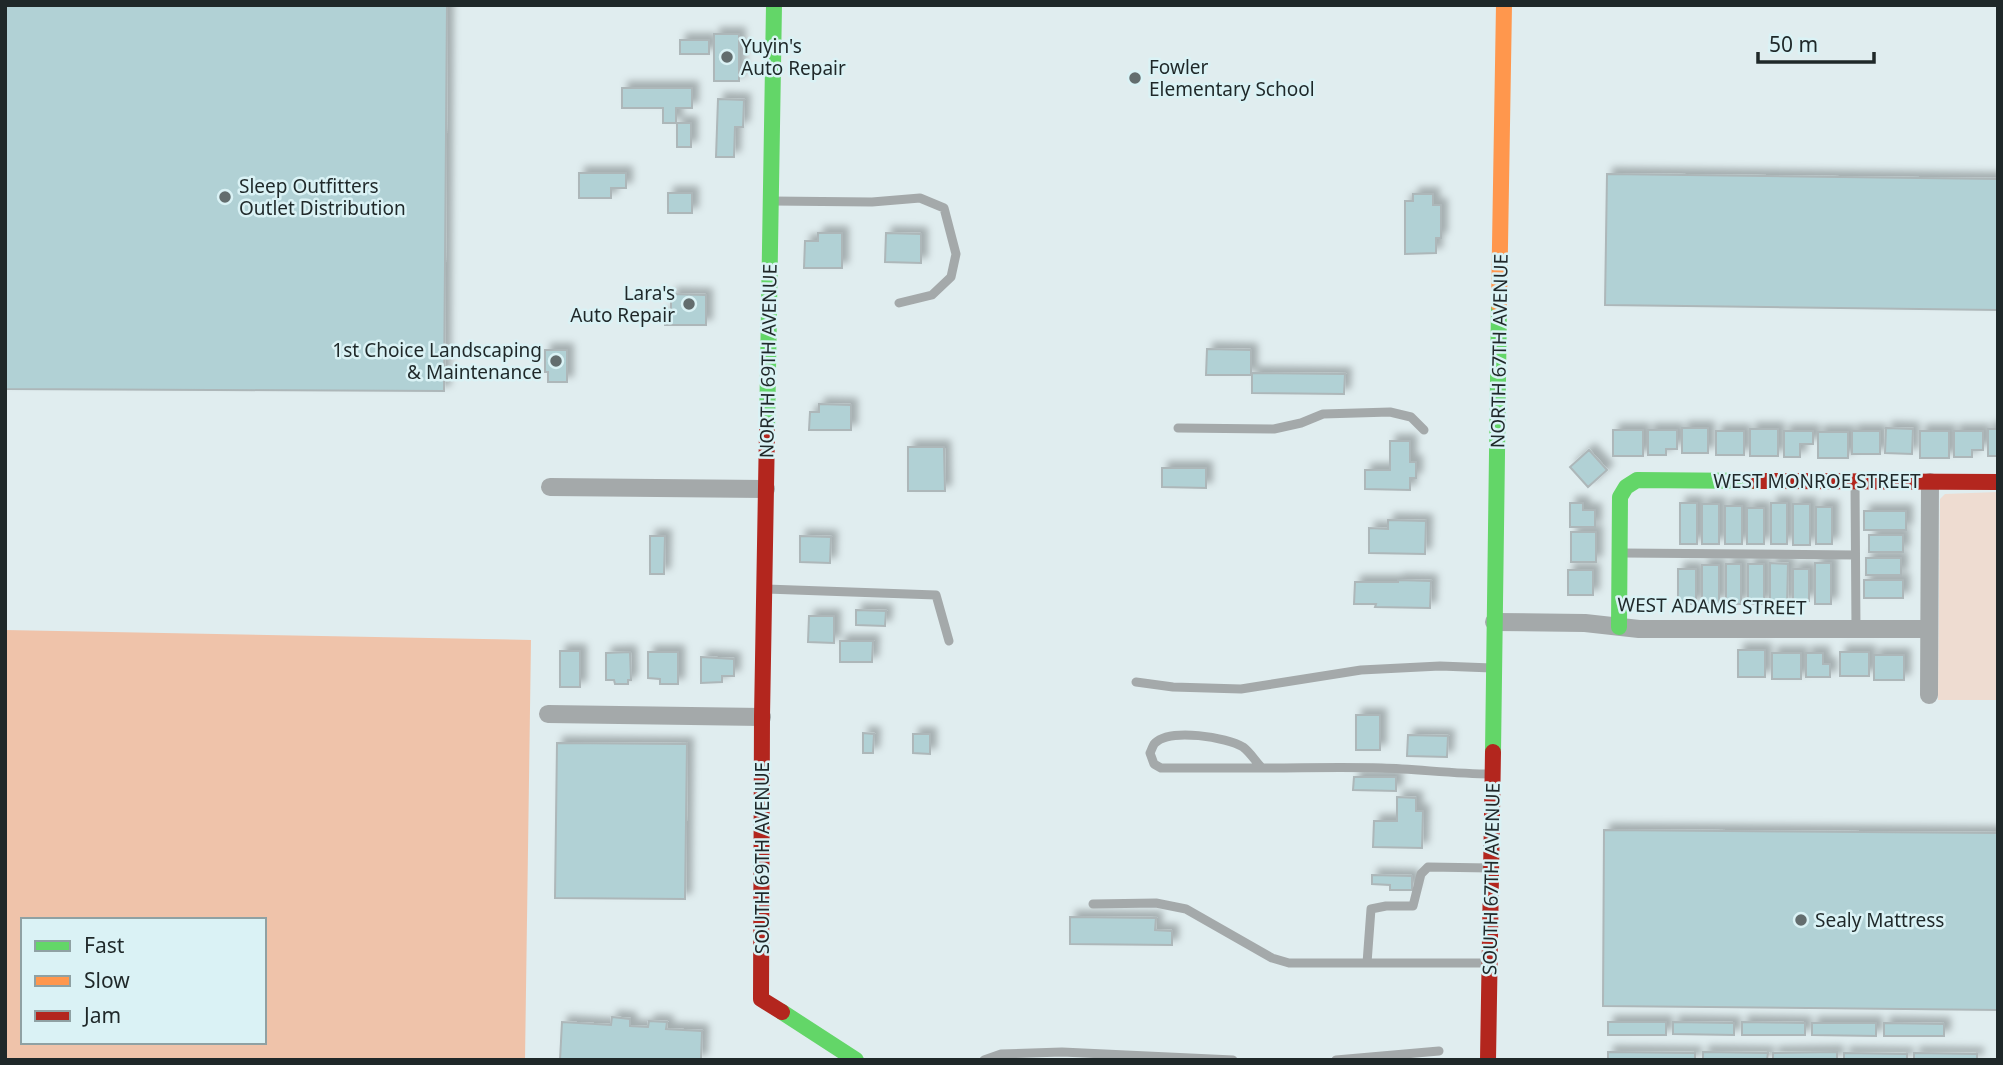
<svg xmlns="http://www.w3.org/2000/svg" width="2003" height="1065" viewBox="0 0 2003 1065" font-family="'Noto Sans',sans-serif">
	<defs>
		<filter id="shadow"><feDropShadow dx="6" dy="-6" stdDeviation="3.5" flood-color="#0004"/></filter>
	</defs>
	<rect width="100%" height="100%" fill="#e0edef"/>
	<!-- green -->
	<path fill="#eedcd1" d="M1998 492V700H1938L1940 499 1945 494Z"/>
	<!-- water -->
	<path fill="#efc3aa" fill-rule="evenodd" d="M5 630 531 640 525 1060H5ZM23 920H264V1042H23Z"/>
	<!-- building -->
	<path fill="#b1d1d5" stroke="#adb7b9" stroke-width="2" filter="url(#shadow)" d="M5 5H447L444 391 5 389Z
		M714 34H739V81H714Z
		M680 40H709V54H680Z
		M622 88H692V108H676V123H663V108H622Z
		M718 99 744 100 743 127H735L734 157H716Z
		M677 123H691V147H677Z
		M579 173H626V188H611V198H579Z
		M1607 174 1998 179V310L1605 305Z
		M668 193H692V213H668Z
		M1413 194H1433V205H1441V238H1436V253L1405 254V201H1413Z
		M818 233H842V268H804L805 241H818Z
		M886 233 921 234V263L885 262Z
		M671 294 706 295V325H665V313H671Z
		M1207 349 1251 350V375H1206Z
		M545 350H567V382H548V372H545Z
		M1252 373 1345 374 1344 394 1252 393Z
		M819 404 851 405V430H809L810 412H819Z
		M1682 428H1708V453H1682Z
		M1886 428 1913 429 1912 454 1885 453Z
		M1750 429H1778V456H1750Z
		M1988 429H1998V456H1988Z
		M1613 430H1643V456H1613Z
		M1648 430H1677V449H1666V455H1648Z
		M1716 431H1744V455H1716Z
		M1784 431H1813V444H1800V457H1784Z
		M1852 431H1880V454H1852Z
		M1920 431H1949V458H1920Z
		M1954 431H1983V450H1972V457H1954Z
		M1818 432H1848V458H1818Z
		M1390 441H1410V462H1416V478H1410V490L1365 489V470H1390Z
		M908 447H944L945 491H908Z
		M1589 450 1607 470 1588 487 1570 467Z
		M1162 468H1206V488L1162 487Z
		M1570 503H1583V510H1595V527H1570Z
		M1680 503H1697V544H1680Z
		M1771 503H1787V544H1771Z
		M1702 504H1719V544H1702Z
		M1793 504H1810V545H1793Z
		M1725 506H1742V544H1725Z
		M1816 507H1832V544H1816Z
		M1747 508H1764V544H1747Z
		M1864 511H1906V530H1864Z
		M1388 520 1426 521 1425 554 1369 553V528L1388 529Z
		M1571 532H1596V562H1571Z
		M1869 535H1903V552H1869Z
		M650 536H665L664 574H650Z
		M800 536 831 537 830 563 800 562Z
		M1866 558H1901V575H1866Z
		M1770 563 1788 564 1787 605H1770Z
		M1815 563H1831V604H1815Z
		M1726 564H1741V604H1726Z
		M1748 564H1764V604H1748Z
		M1702 565H1719V603H1702Z
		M1678 569H1696V604H1678Z
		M1793 569H1809V601H1793Z
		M1568 570H1593V595H1568Z
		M1398 580 1431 581 1430 608 1375 607 1376 604H1354L1355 582H1398Z
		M1864 580H1903V598H1864Z
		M856 610 886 611 885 626 856 625Z
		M809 616H834V643L808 642Z
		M840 641H873L872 662H840Z
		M1738 650H1765V677H1738Z
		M560 651H580V687H560Z
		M630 652 631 680H628V684H615L614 680H606V653Z
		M648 652H678V684H660V679L648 678Z
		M1840 652H1869V676H1840Z
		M1772 653H1801V679H1772Z
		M1806 653H1823V664H1830V677H1806Z
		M1874 655H1904V680H1874Z
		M701 657 734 659V676H722V682L701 683Z
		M1356 715H1380V750H1356Z
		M863 733 874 734 873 753H863Z
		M913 734H930V754L913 753Z
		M1408 735 1448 736 1447 757 1407 756Z
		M557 743 687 744 685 899 555 898Z
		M1354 777H1396V791L1353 790Z
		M1397 797 1416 798V811H1423L1422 848 1373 847 1374 821H1397Z
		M1604 830 1998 833V1010L1603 1006Z
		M1372 875 1412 876V890H1390V885L1372 884Z
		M1070 917 1156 918 1155 930 1172 931V945L1070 944Z
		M612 1017 630 1019V1026L648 1027 649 1021 667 1022 666 1029 702 1031 701 1060H560L562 1022 611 1025Z
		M1608 1022H1666V1035H1608Z
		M1673 1022 1734 1023V1035L1673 1034Z
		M1742 1022 1805 1023V1035H1742Z
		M1812 1023H1876V1036L1812 1035Z
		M1884 1023 1944 1024V1036H1884Z
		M1608 1052 1695 1053V1060H1608Z
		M1703 1052 1768 1053 1767 1060H1703Z
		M1837 1052V1060H1773V1053Z
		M1844 1053 1907 1054V1060H1844Z
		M1914 1053 1977 1054V1060H1914Z"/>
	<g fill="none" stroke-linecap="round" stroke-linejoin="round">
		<!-- lane -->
		<path stroke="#a4a9aa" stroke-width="9" d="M772 201 872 202 920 198 944 208 956 254 951 277 932 295 899 303
			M1178 428 1274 429 1301 423 1323 414 1390 412 1411 417 1424 430
			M1855 483 1856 629
			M1623 553 1855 555
			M766 589 936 595 949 641
			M1136 682 1173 687 1241 689 1361 670 1440 666 1492 668
			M1262 768C1256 762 1250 752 1243 747 1227 737 1170 728 1155 743 1154 743 1151 751 1150 753L1154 764 1161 768H1262C1302 768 1342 767 1382 768 1418 769 1454 774 1491 774
			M1093 904 1156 903 1186 909 1272 958 1289 963H1488
			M1367 963 1371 909 1386 906H1413L1421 874 1428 867 1490 868
			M984 1060 1001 1054 1062 1052 1233 1060
			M1336 1060 1439 1051"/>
		<!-- street -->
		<path stroke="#a4a9aa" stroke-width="18" d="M550 487 766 489
			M1494 622 1585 623 1639 629H1929
			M1929 695 1930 482
			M548 714 762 717"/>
		<!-- fast -->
		<path stroke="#63d668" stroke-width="16" d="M767 430 774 5
			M1619 627 1620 497 1626 487 1637 480 1755 481
			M1493 752 1499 305
			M782 1012 856 1060"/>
		<!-- slow -->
		<path stroke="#ff974d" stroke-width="16" d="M1499 305 1504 5"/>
		<!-- jam -->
		<path stroke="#b3261e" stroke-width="16" d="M767 430 762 717 761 999 782 1012
			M1755 481 1998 482
			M1488 1060 1493 752"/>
	</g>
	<!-- markers -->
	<g fill="#636d6e" stroke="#daf2f5" stroke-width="2.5">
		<circle cx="727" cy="57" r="7"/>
		<circle cx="1135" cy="78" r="7"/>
		<circle cx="225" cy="197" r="7"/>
		<circle cx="689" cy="304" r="7"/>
		<circle cx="556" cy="361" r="7"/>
		<circle cx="1801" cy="920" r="7"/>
	</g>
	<g text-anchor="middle" stroke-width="5" stroke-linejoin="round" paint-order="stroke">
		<!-- poi labels -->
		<g font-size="19" fill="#1f2829" stroke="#daf2f5" text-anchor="start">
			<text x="741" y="53">Yuyin's<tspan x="741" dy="22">Auto Repair</tspan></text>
			<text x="1149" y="74">Fowler<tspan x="1149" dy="22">Elementary School</tspan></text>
			<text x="239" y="193">Sleep Outfitters<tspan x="239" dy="22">Outlet Distribution</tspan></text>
			<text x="675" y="300" text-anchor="end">Lara's<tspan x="675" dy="22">Auto Repair</tspan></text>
			<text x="542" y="357" text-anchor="end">1st Choice Landscaping<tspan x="542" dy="22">&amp; Maintenance</tspan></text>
			<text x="1815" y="927">Sealy Mattress</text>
		</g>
		<!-- street labels -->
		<g font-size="19" fill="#1f2829" stroke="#daf2f5">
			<text transform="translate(1499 351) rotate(-89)" y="7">NORTH 67TH AVENUE</text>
			<text transform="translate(768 361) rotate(-89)" y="7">NORTH 69TH AVENUE</text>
			<text x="1817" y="488">WEST MONROE STREET</text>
			<text transform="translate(1712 606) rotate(1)" y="7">WEST ADAMS STREET</text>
			<text transform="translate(762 858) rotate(-90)" y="7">SOUTH 69TH AVENUE</text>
			<text transform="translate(1491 879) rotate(-89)" y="7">SOUTH 67TH AVENUE</text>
		</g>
	</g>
	<!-- border -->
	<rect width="2003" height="1065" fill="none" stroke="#1f2829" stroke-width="14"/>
	<!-- legend -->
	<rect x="21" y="918" width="245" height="126" fill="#daf2f5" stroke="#8fa1a3" stroke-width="2"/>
	<rect x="35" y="941" width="35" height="10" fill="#63d668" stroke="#8fa1a3" stroke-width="2"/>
	<text x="84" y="953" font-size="21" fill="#1f2829">Fast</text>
	<rect x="35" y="976" width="35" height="10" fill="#ff974d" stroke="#8fa1a3" stroke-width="2"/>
	<text x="84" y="988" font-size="21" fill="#1f2829">Slow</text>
	<rect x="35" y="1011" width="35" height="10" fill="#b3261e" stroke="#8fa1a3" stroke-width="2"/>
	<text x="84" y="1023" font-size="21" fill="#1f2829">Jam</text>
	<!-- scale -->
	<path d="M1758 52v10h116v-10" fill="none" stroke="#1f2829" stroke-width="3.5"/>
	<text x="1769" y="52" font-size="21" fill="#1f2829" stroke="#daf2f5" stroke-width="5" paint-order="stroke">50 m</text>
</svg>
